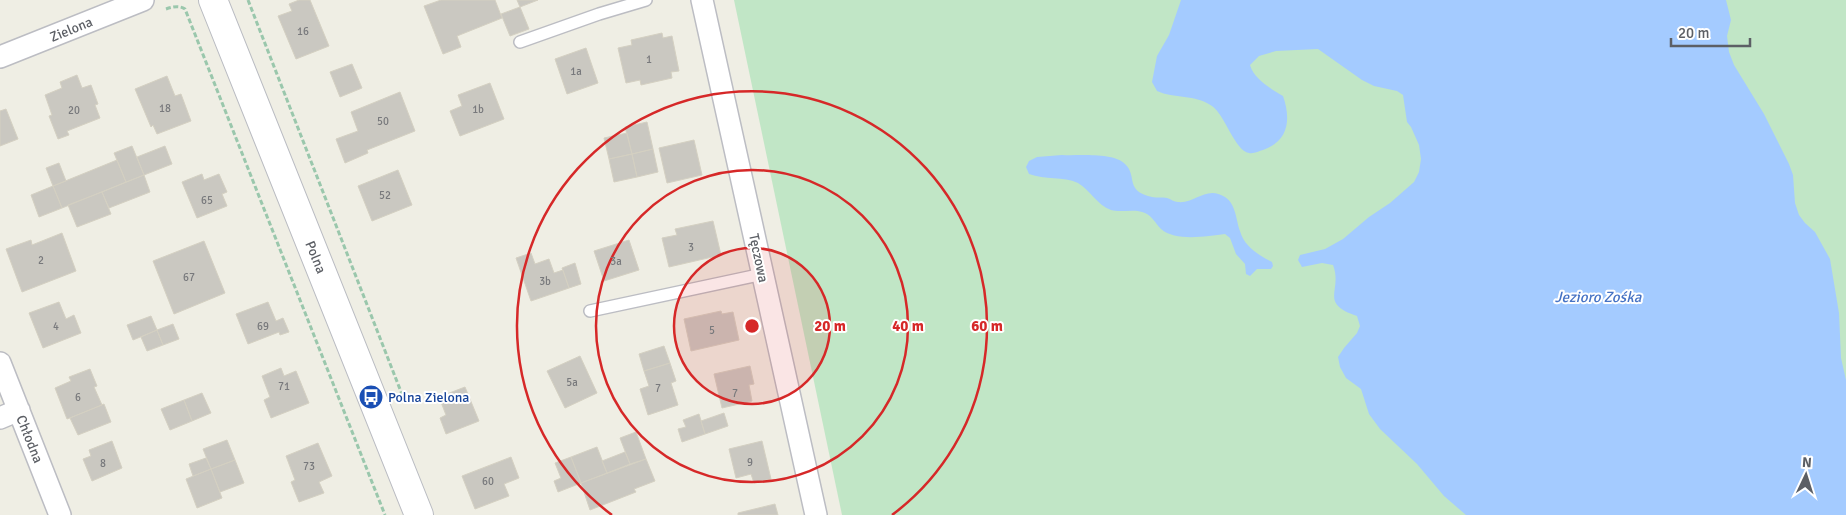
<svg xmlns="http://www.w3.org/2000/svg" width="1846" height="515" viewBox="0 0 1846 515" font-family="Signika,sans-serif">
	<rect width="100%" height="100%" fill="#efeee4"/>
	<!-- green -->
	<path fill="#c1e6c6" d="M734 0H1846V515H842Z"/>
	<!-- water -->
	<path fill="#a4cbff" d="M1181 0H1726L1731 20 1727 36 1729 52 1734 65 1764 114 1789 164 1793 175 1795 203 1799 215 1805 223 1815 232 1830 259 1839 313 1841 358 1846 380V515H1466L1444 496 1417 464 1380 429 1369 414 1361 389 1346 378 1340 367 1338 357 1344 348 1357 333 1360 326 1357 316C1318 303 1343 291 1333 265L1322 263 1302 267 1298 260 1300 255 1325 249 1343 239 1369 217 1390 203 1414 182 1419 172 1421 159 1419 145 1411 127 1407 122 1403 95 1397 91 1374 86 1362 80 1318 49 1276 51 1259 56 1250 65C1254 79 1271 89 1283 96 1291 119 1289 141 1263 150 1259 151 1254 154 1249 153 1235 151 1225 115 1212 106 1195 94 1174 99 1157 91L1152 82 1157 56 1169 35Z
		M1062 155C1078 156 1113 152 1125 164 1138 176 1124 191 1152 197 1157 198 1162 197 1167 198 1171 199 1174 202 1178 202 1195 204 1206 185 1225 197 1236 204 1236 220 1240 231 1244 246 1258 255 1272 262L1273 266 1271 269H1257L1250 276 1246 274 1245 264 1236 254 1230 238 1225 234C1207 236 1176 242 1161 229 1155 223 1153 217 1145 213 1135 208 1121 213 1111 210 1097 205 1090 190 1078 183 1063 176 1045 180 1029 174L1026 167 1029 161 1037 157Z"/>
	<!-- building -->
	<path fill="#cac8c1" stroke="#d4d0c2" d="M299 0H310L329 46 296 59 278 16 292 11 289 4Z
		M441 0H495L502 18 457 36 461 47 443 54 424 6Z
		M517 0H538L520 7Z
		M520 7 529 29 510 36 501 14Z
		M662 33 663 38 672 36 679 71 671 72 672 78 641 85 640 80 626 83 618 48 632 45 631 40Z
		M586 48 598 83 567 94 555 59Z
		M352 64 362 88 340 97 330 72Z
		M77 75 82 88 91 85 98 104 95 105 100 118 67 131 69 135 58 139 49 116 52 115 45 95 62 88 60 82Z
		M167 76 175 96 181 94 191 121 157 134 153 125 151 127 135 89Z
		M490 83 504 119 460 136 450 111 462 106 458 95Z
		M400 92 415 131 367 150 368 153 345 163 336 139 358 131 351 112Z
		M6 109 18 139 0 146V111Z
		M647 122 653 149 632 154 625 127Z
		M627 133 632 154 609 159 604 138Z
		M694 140 702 175 667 183 659 148Z
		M132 146 144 175 126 182 114 153Z
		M165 146 172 164 144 175 137 157Z
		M653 149 658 172 637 177 632 154Z
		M632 154 637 177 614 182 609 159Z
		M117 160 126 182 62 208 53 186Z
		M59 163 66 181 53 186 46 168Z
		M398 170 412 205 372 221 358 186Z
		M202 174 204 180 219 174 227 192 222 194 227 206 197 218 182 182Z
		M144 175 150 192 109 208 102 192Z
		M53 186 62 208 39 217 31 195Z
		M102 192 111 214 77 227 68 205Z
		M713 221 721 255 669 267 662 238 677 235 675 229Z
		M62 233 76 271 22 292 6 249 31 240 32 245Z
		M629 240 639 270 604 281 594 251Z
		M204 241 225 293 174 314 153 261Z
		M531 253 535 264 549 259 554 273 563 270 569 288 531 301 516 258Z
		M575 263 581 284 569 288 562 268Z
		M59 302 66 319 74 315 81 333 43 348 29 313Z
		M268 302 276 321 283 318 289 332 280 335 279 332 248 344 236 314Z
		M721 311 722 314 733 312 739 340 691 351 684 319Z
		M151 316 157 330 133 340 127 325Z
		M173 324 179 339 163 345 157 330Z
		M157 330 163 345 147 351 141 337Z
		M664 346 670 363 644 371 639 354Z
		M580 356 597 393 565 408 547 371Z
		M670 363 676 381 671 383 678 405 648 415 640 389 649 386 644 371Z
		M750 366 754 384 749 385 752 401 722 408 714 374Z
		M281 368 284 376 296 371 309 403 271 418 264 400 270 397 262 376Z
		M90 369 97 386 94 387 102 405 67 419 55 388 71 381 69 377Z
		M465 387 479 421 446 434 440 418 446 415 439 397Z
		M202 393 211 413 192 421 184 400Z
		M184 400 192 421 170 430 161 409Z
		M104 404 111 422 78 435 70 418Z
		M724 413 728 426 705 434 701 421Z
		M699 414 705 434 682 442 678 429 686 427 683 420Z
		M636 432 646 459 630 464 620 438Z
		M227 440 235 460 211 469 203 449Z
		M112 441 122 468 92 481 83 459 91 456 89 450Z
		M762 441 771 479 754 483 751 474 736 478 729 449Z
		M318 443 332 476 319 482 324 493 299 502 291 482 295 480 286 456Z
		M597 447 607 473 581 483 571 457Z
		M625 452 630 464 607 473 602 461Z
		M511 457 519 478 504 484 509 496 475 509 462 476Z
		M571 457 581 483 558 492 554 481 561 478 555 463Z
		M206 458 211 469 193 476 189 464Z
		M646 459 655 481 634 489 636 492 590 510 581 483Z
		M235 460 244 483 220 492 211 469Z
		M211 469 222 498 197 508 186 479Z
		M775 504 778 515H738V513Z"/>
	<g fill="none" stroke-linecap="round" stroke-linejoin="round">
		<defs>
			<path id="lane" d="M520 42 599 14 646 0
				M590 311 763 274"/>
			<path id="street" d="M702 0 816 515
				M0 57 143 0
				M0 363 60 515
				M0 418 19 410"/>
			<path id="secondary" d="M213 0 419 515"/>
		</defs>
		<!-- lane casing -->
		<use href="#lane" stroke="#bcbdc3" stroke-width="14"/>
		<!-- street casing -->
		<use href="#street" stroke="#bcbdc3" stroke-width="24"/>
		<!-- secondary casing -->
		<use href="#secondary" stroke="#babcc2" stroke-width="30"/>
		<!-- path -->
		<path stroke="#9ac7ac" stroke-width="3" stroke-dasharray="5 2.5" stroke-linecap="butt" d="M248 0 405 402
			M166 9C172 7 179 5 185 9L385 515"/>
		<!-- lane -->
		<use href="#lane" stroke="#fff" stroke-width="11"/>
		<!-- street -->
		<use href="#street" stroke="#fff" stroke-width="21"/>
		<!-- secondary -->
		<use href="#secondary" stroke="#fff" stroke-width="28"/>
	</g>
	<!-- distance rings -->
	<circle cx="752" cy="326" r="78" fill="#d62828" fill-opacity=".12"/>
	<g fill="none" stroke="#d62828" stroke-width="2.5">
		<circle cx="752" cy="326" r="78"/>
		<circle cx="752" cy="326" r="156"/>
		<path d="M612 515A235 235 0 1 1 892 515"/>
	</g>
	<!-- icons -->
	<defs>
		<symbol id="bus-disc" viewBox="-11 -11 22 22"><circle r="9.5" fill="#1a4fb4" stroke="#fff"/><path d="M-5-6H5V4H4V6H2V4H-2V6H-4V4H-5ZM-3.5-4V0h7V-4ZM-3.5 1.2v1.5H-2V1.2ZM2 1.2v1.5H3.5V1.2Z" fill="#fff"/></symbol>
	</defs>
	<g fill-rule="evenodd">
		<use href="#bus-disc" x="357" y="383" width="28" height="28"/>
	</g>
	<g text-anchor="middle" stroke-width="4" stroke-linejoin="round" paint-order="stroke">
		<!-- number labels -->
		<g font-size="11" fill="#78797c">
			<text x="303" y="35">16</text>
			<text x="649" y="63">1</text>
			<text x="576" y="75">1a</text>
			<text x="165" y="112">18</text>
			<text x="478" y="113">1b</text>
			<text x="74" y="114">20</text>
			<text x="383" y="125">50</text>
			<text x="385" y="199">52</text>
			<text x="207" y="204">65</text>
			<text x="691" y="251">3</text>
			<text x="41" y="264">2</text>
			<text x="616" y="265">3a</text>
			<text x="189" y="281">67</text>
			<text x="545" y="285">3b</text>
			<text x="56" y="330">4</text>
			<text x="263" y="330">69</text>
			<text x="712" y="334">5</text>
			<text x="572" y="386">5a</text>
			<text x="284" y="390">71</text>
			<text x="658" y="392">7</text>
			<text x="735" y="397">7</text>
			<text x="78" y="401">6</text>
			<text x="750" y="466">9</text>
			<text x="103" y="467">8</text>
			<text x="309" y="470">73</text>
			<text x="488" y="485">60</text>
		</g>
		<!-- street labels -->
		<g font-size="14" fill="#5c5f65" stroke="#fff">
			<text transform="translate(71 29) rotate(-22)" y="5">Zielona</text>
			<text transform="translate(316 257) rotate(68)" y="5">Polna</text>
			<text transform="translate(759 258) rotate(78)" y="5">Tęczowa</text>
			<text transform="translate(30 439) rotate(68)" y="5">Chłodna</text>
		</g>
		<!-- transit labels -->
		<g font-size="14" fill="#164399" stroke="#fff" text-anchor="start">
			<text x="388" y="402">Polna Zielona</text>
		</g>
		<!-- water labels -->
		<g font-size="15" font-style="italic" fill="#4572c4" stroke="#fff">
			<text x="1598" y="302">Jezioro Zośka</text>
		</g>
	</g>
	<circle cx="752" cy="326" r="8" fill="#d62828" stroke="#fff" stroke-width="2.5"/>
	<g font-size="15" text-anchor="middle" font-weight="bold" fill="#d62828" stroke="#fff" stroke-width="4" stroke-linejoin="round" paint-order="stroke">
		<text x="830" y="331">20 m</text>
		<text x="908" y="331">40 m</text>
		<text x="987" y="331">60 m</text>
	</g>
	<!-- north arrow -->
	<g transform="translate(1806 475) rotate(4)" stroke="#ffffff" stroke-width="4" paint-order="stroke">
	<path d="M0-4L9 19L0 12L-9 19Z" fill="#5c5f65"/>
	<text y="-8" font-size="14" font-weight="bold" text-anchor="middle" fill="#5c5f65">N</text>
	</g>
	<!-- scale -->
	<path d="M1671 38v8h79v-8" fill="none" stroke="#5c5f65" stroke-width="2.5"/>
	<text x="1678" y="38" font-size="15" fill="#5c5f65" stroke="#ffffff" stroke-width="4" paint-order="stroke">20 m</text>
</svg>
